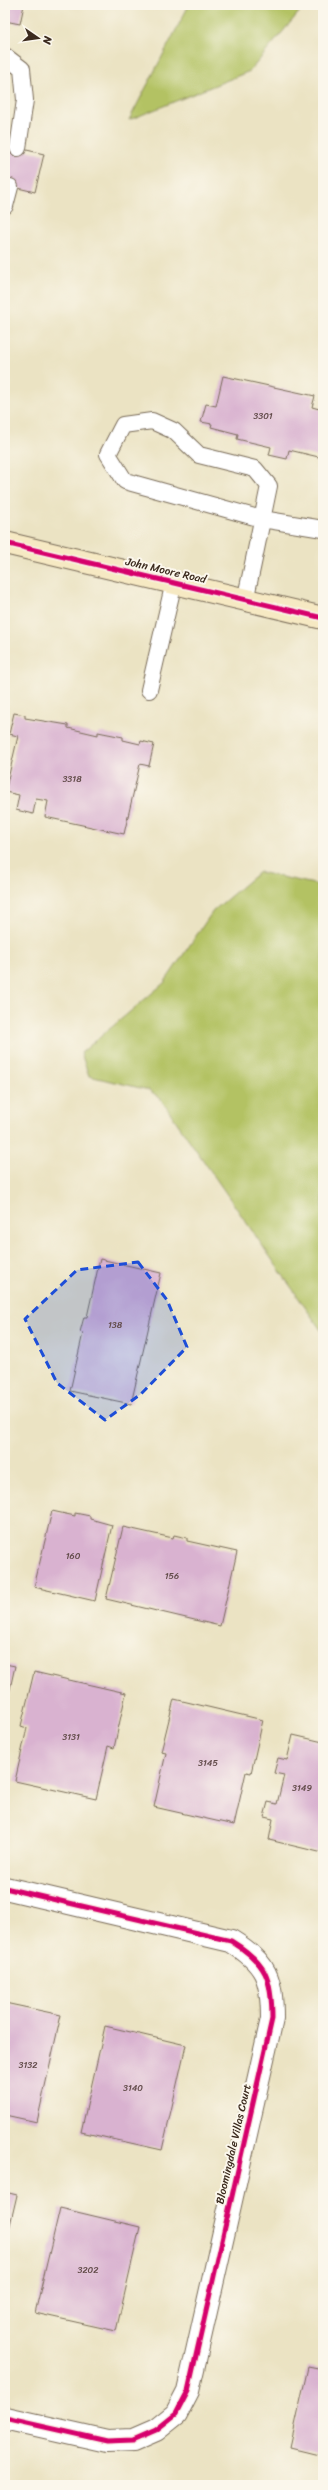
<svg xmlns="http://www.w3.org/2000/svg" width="328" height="2490" viewBox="0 0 328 2490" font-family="Sriracha,sans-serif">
	<rect width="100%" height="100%" fill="#fbf7ec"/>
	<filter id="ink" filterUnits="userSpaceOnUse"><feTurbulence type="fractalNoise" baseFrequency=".025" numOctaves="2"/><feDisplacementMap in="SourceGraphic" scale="8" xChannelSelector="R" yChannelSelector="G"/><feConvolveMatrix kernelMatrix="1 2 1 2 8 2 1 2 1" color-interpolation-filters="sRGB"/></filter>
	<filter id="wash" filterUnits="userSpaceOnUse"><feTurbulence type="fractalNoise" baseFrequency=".012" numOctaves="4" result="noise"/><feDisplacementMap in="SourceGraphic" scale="16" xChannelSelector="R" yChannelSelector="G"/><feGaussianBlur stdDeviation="0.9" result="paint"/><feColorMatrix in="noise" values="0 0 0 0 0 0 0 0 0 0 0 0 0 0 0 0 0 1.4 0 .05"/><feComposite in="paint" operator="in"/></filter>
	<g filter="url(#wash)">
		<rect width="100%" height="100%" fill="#ebe3c3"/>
		<!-- green -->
		<path fill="#b3c264" stroke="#777641" d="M189 5H305L250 71 129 120Z
			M259 872 323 886V1333L160 1098 149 1090 89 1076 81 1053 164 983 213 911Z"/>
		<g id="blocks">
			<!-- building -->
			<path fill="#d9b2d0" d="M5 5H24L20 24 5 21Z
				M5 145 44 154 35 192 5 185Z
				M223 376 315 396 312 407 323 410V458L289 450 287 459 269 455 271 447 237 439 238 434 211 427 212 424 201 422 206 404 216 406Z
				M14 713 25 715V718L68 725V728L98 735V732L123 737V740L140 744 141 741 154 744 149 766 140 764 124 834 45 817 48 801 36 799 33 814 16 810 19 795 5 792 18 736 9 734Z
				M100 1259 161 1273 131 1404 70 1391 83 1333 80 1332 84 1317H87Z
				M52 1511 75 1516V1513L90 1516V1519L112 1525 95 1601 34 1587Z
				M123 1527 173 1538 174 1535 187 1538V1541L237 1552 220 1626 106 1599Z
				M5 1664 15 1666 6 1707H5Z
				M34 1672 126 1693 114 1748 108 1746 96 1799 15 1781 27 1728 21 1726Z
				M174 1699 263 1720 251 1773 246 1772 234 1825 154 1807 166 1753 161 1752Z
				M293 1735 323 1742V1853L269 1840 273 1819 264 1817 268 1802 277 1804 284 1775 274 1773 278 1758 287 1760Z
				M5 2003 61 2015 37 2122 5 2115Z
				M105 2026 186 2045 162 2150 81 2132Z
				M5 2192 17 2195 6 2242H5Z
				M60 2208 140 2227 116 2331 35 2313Z
				M308 2367 323 2370V2456L290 2448Z"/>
		</g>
	</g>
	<g filter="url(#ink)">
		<use href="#blocks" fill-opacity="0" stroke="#796b58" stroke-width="1"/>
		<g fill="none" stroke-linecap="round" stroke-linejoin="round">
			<defs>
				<path id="lane" d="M5 56 22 69 25 100 18 148
					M5 206 10 187
					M245 600C254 562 261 524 269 486L255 469 199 455 174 431 152 421 123 425 108 454 125 481 262 519 323 529
					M149 690 174 582"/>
				<path id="street" d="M5 1888 231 1941C267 1963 272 1979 272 2019L188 2391 176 2414 156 2430 133 2440 107 2441 5 2418"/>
				<path id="secondary" d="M5 543 323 618"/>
			</defs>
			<!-- lane casing -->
			<use href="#lane" stroke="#796b58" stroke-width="18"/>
			<!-- street casing -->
			<use href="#street" stroke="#796b58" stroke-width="24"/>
			<!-- secondary casing -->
			<use href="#secondary" stroke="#796b58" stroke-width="24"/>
			<!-- lane -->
			<use href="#lane" stroke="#fff" stroke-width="16"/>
			<!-- street -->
			<use href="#street" stroke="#fff" stroke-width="22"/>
			<!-- secondary -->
			<use href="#secondary" stroke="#f6e9c3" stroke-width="22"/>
			<defs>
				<path id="cycleway" d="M5 543 323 618
					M5 1888 231 1941C267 1963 272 1979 272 2019L188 2391 176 2414 156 2430 133 2440 107 2441 5 2418"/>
			</defs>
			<!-- cycleway casing -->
			<use href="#cycleway" stroke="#fbf7ec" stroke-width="8"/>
			<!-- cycleway -->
			<use href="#cycleway" stroke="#d6006c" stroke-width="5"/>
		</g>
	</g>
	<!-- marked area -->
	<path fill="#1d4ed8" fill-opacity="0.2" stroke="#1d4ed8" stroke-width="3" stroke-dasharray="8 5" stroke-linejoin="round" d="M138 1262 167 1300 187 1347 141 1394 105 1420 57 1383 25 1319 77 1270Z"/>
	<g text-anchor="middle" stroke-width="4" stroke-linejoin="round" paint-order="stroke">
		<!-- number labels -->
		<g font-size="9" fill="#624c4a">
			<text x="263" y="419">3301</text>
			<text x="72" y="782">3318</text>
			<text x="115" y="1328">138</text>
			<text x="73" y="1559">160</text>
			<text x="172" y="1579">156</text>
			<text x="71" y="1740">3131</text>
			<text x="208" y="1766">3145</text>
			<text x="302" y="1791">3149</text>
			<text x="28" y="2068">3132</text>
			<text x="133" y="2091">3140</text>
			<text x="88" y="2273">3202</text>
		</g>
		<!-- street labels -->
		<g font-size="11" fill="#3b2a1e" stroke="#fbf7ec">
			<text transform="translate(166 570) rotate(13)" y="4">John Moore Road</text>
			<text transform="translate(233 2144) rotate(-77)" y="4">Bloomingdale Villas Court</text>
		</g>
	</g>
	<!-- margin -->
	<rect width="328" height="2490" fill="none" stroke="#fbf7ec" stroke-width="20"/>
	<!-- north arrow -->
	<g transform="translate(38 38) rotate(103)" stroke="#fbf7ec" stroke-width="3" paint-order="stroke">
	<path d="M0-3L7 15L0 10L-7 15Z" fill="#3b2a1e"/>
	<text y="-6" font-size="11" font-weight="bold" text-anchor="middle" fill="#3b2a1e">N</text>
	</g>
</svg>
